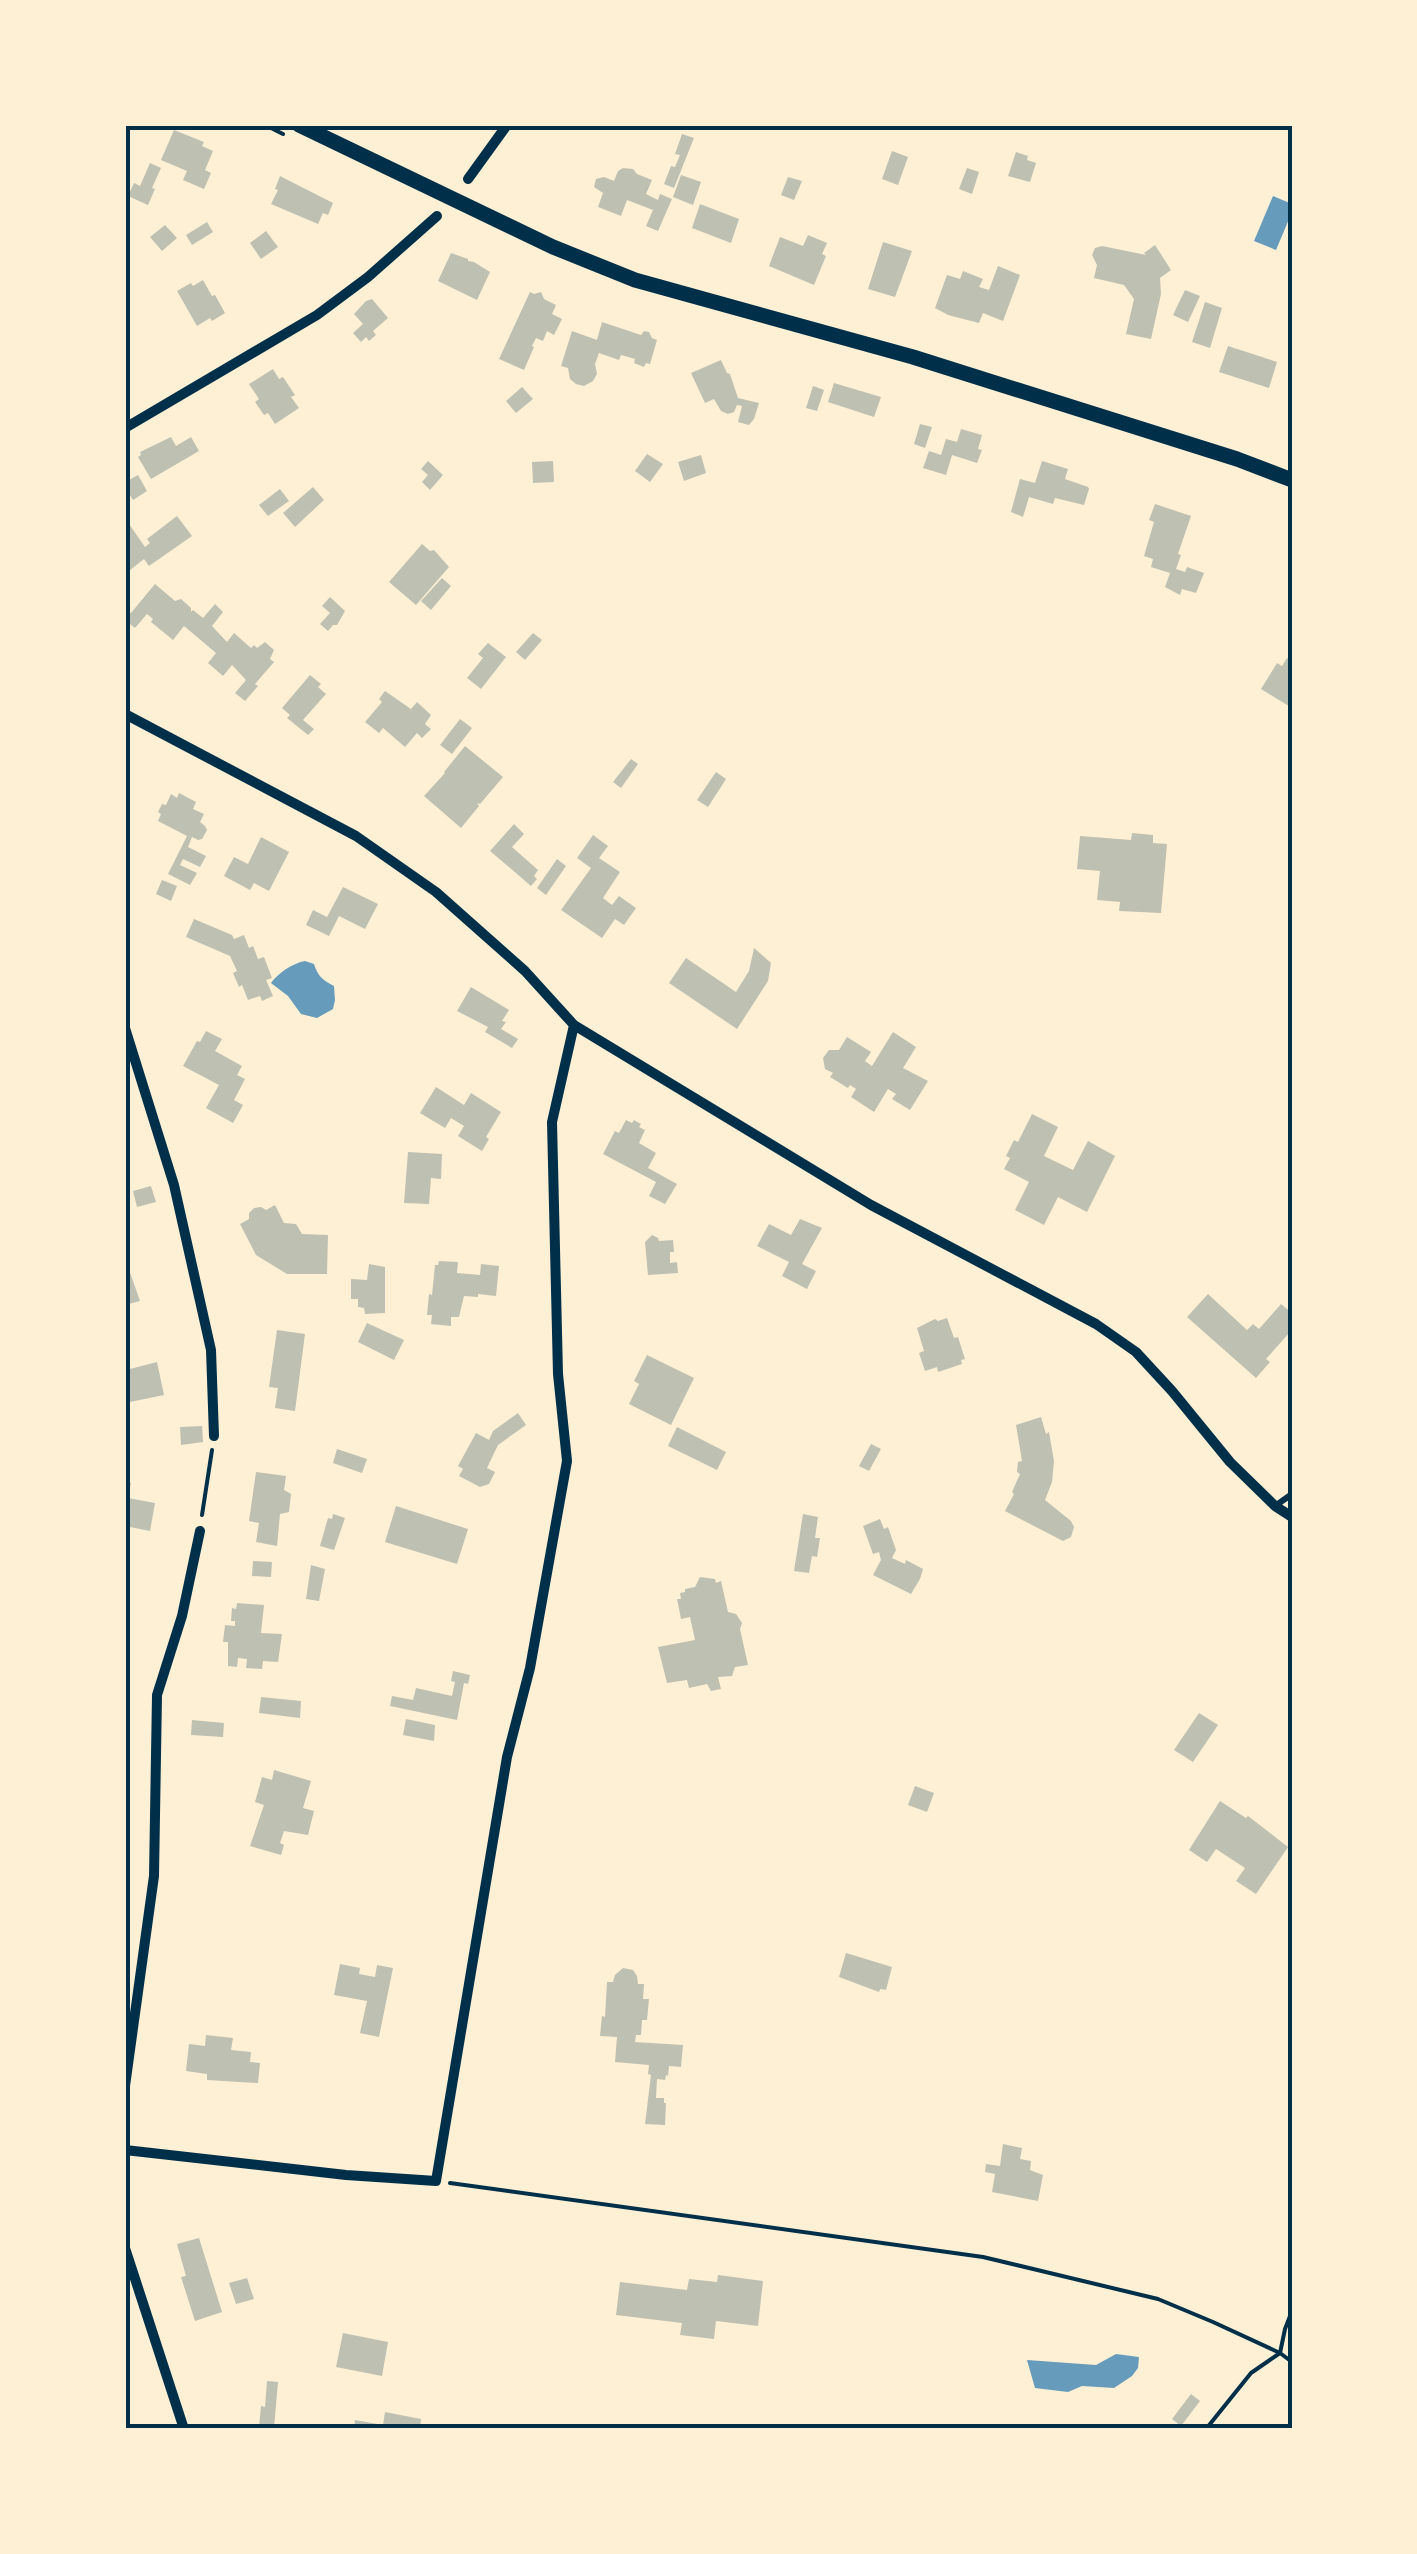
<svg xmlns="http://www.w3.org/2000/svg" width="1417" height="2554" viewBox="0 0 1417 2554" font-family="'DM Sans',sans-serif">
	<rect width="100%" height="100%" fill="#fdf0d5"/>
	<!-- water -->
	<path fill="#669bbc" d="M1273 196 1292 204V212L1276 250 1254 241Z
		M305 961 314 964C318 976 322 980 334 986L335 1000 333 1009 317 1018 301 1014 288 996 271 983C278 973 293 963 305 961Z
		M1116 2354 1139 2357 1138 2368 1132 2376 1114 2388 1082 2386 1068 2392 1035 2388 1027 2360 1096 2365Z"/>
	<!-- building -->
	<path fill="#bec0b2" d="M174 130 204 142 202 146 213 151 205 170 211 173 204 189 183 180 187 171 161 160Z
		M682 134 694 138 674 188 664 184 671 166 675 167 680 155 675 154Z
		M892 151 908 157 898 185 882 179Z
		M1016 152 1028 156 1027 160 1036 163 1030 182 1008 176Z
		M150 163 161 168 152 188 155 189 148 205 128 196 134 183 140 186Z
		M623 168 633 169 637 174 652 180 646 194 658 200 660 194 672 199 658 231 646 226 653 210 627 200 621 216 598 207 603 193 594 187 596 179 604 177 614 181 618 171Z
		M967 168 979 172 972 194 959 189Z
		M681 175 701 182 693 205 673 197Z
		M280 176 333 203 328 215 323 213 318 224 271 204 278 190 275 189Z
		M788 177 802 181 794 200 781 195Z
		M700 204 739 219 731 243 692 228Z
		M207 222 213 232 192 245 186 235Z
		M165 225 177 238 162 251 150 237Z
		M266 231 278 247 261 259 250 243Z
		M808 235 827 243 822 254 826 256 814 285 769 266 780 237 803 246Z
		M883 242 912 251 895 297 868 289Z
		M1155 245 1171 270 1160 278 1161 294 1151 339 1126 334 1134 299 1124 285 1094 278 1097 265 1092 255 1095 248 1102 246 1146 255 1144 253Z
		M451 253 468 259V261L474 262 490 272 477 300 438 281Z
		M998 266 1020 275 1003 321 983 313 979 323 948 315 935 308 947 275 960 279 963 271 983 279 979 287 989 290Z
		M203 280 212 296 215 295 225 313 212 321 210 318 197 326 177 291 191 283 193 286Z
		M1185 290 1200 296 1188 322 1173 315Z
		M530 292 534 294 541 292 544 299 556 305 552 314 562 319 554 335 547 331 543 341 536 338 532 346 534 347 524 370 499 359Z
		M372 299 388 318 373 331 376 335 369 341 366 337 361 342 353 333 363 324 354 314 366 301Z
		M1205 302 1222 308 1210 348 1192 342Z
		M602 322 641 335 644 331 649 332 652 338 657 340 650 364 646 363 644 367 634 363 635 359 621 355 619 360 599 353 595 364 597 374 593 381 584 386 576 384 570 379 568 368 561 366 572 331 597 340Z
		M1228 346 1277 362 1269 388 1219 372Z
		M721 360 727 373 730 374 738 398 759 403 754 419 749 425 738 422 742 406 737 405 734 412 728 414 721 411 714 399 705 403 691 373Z
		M273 369 279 379 283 377 295 395 291 397 299 408 275 424 268 413 264 415 255 402 259 399 249 384Z
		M834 383 881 397 874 417 828 402Z
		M813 386 824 390 817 411 806 408Z
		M522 387 533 399 516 413 506 401Z
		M920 424 932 427 925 448 914 444Z
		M961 429 982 435 978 449 982 450 977 463 952 455 946 475 923 468 929 451 941 455 946 439 957 442Z
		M171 437 176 446 191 437 199 451 151 479 138 457 141 455 140 452Z
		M647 454 663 464 650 482 635 471Z
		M701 455 706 473 684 481 678 462Z
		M428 461 443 475 430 490 422 482 428 475 421 469Z
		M553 461 554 482 533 483 532 462Z
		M1042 461 1068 469 1065 479 1088 487 1089 489 1084 505 1055 498 1053 504 1029 497 1023 517 1011 512 1020 479 1035 483Z
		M138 475 147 491 133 500 125 487V482Z
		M313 487 324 500 295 527 283 513Z
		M280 489 289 501 268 516 259 505Z
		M1155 504 1191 516 1178 554 1181 555 1176 569 1185 572 1187 567 1204 573 1196 593 1182 589 1180 595 1165 587 1170 573 1151 567 1153 559 1144 556 1154 522 1149 520Z
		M177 516 192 536 149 566 144 559 125 574V527L129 524 145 547 150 543 147 539Z
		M422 544 430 551 434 550 449 567 416 605 389 582Z
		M442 578 451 586 431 610 421 601Z
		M155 584 175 601 181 599 191 608V612L193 610 203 618 215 604 223 612 212 626 227 642 234 633 251 648 254 645 257 648 265 642 274 650 270 659 274 662 255 684 258 686 245 701 235 693 246 680 232 665 223 676 208 663 216 653 184 626 173 640 151 622 153 619 147 614 135 628 125 620V610L131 613Z
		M330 597 345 611 337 625H333L328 631 320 624 330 613 322 606Z
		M533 633 542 640 525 660 516 652Z
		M488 643 506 657 481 689 467 678 483 658 478 654Z
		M1287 658 1292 661V708L1261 689 1277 663 1282 666Z
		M310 675 321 684 318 687 326 694 303 720 314 729 308 735 287 718 290 715 282 708Z
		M385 691 411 709 417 702 431 715 425 724 431 729 422 738 417 733 405 747 383 728 379 733 365 722 382 702 379 699Z
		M460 719 472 728 452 754 440 745Z
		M465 746 503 777 480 804 477 803 479 806 461 828 424 796 445 773 444 772Z
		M631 759 638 764 621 788 613 782Z
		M716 772 726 779 708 807 697 800Z
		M179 793 196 802 193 809 204 814 200 822 205 826 207 830 202 839 198 840 192 837 188 847 206 856 200 867 183 859 180 865 197 873 190 885 168 874 187 836 158 821 161 814 158 812 162 804 166 805 171 794 177 798Z
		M514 824 524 834 512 847 538 870 534 876 537 879 531 886 490 851Z
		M1132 833 1153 835V843L1167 844 1161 913 1119 911 1120 902 1097 900 1100 871 1077 869 1080 836 1131 840Z
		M593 835 608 846 599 858 620 872 603 898 612 905 619 896 636 908 624 925 615 919 602 938 561 910 591 868 577 858Z
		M261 837 289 852 269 891 254 883 250 890 224 876 234 857 248 864Z
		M557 859 566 866 546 895 537 888Z
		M162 880 177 886 171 901 156 894Z
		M343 887 378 904 365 929 339 916 329 936 306 925 313 910 327 917Z
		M194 919 232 935 234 939 244 935 249 948 253 946 258 959 264 957 272 978 266 980 273 996 262 1001 260 996 248 1000 242 985 239 987 233 973 237 971 230 956 186 937Z
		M754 948 771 963 768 981 737 1029 669 983 686 958 736 992 749 971Z
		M471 987 509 1010 502 1021 506 1022 501 1029 518 1039 512 1048 485 1032 488 1027 457 1011Z
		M206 1031 222 1039 215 1051 242 1066 237 1075 245 1079 234 1100 243 1105 233 1123 206 1108 219 1085 183 1066 197 1041 200 1042Z
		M893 1032 916 1047 903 1068 928 1081 910 1110 892 1099 896 1094 888 1089 874 1112 851 1097 856 1089 850 1085 848 1088 830 1077 833 1073 825 1069 823 1058 829 1050H839L847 1037 871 1052 865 1061 872 1066Z
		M436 1087 464 1105 471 1093 501 1112 486 1137 489 1139 482 1151 458 1136 464 1126 451 1118 445 1128 420 1113Z
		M1032 1114 1058 1127 1044 1156 1073 1170 1088 1141 1115 1156 1087 1212 1058 1197 1044 1225 1015 1210 1029 1182 1004 1169 1010 1158 1006 1156 1014 1140 1018 1142Z
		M626 1120 632 1123 634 1120 641 1124 639 1127 645 1130 639 1143 656 1153 648 1168 677 1184 665 1204 649 1196 656 1182 603 1154 615 1131 619 1133Z
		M408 1152 442 1154 441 1179 431 1178 429 1204 404 1203Z
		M151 1186 156 1202 137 1207 133 1191Z
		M275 1205 284 1223 296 1224 302 1234 328 1235 327 1274H287L256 1255 240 1224 249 1219V1213L254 1208 261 1207 266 1210Z
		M800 1219 822 1228 802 1264 816 1271 807 1289 782 1276 789 1262 757 1246 769 1224 791 1235Z
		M652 1235 658 1238 659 1241 673 1240 674 1252H670V1263L677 1262 678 1273 648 1275 645 1242Z
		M126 1261 140 1301 125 1305V1262Z
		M439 1261 458 1262 457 1273 480 1275 481 1264 499 1266 496 1296 478 1294V1297L464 1296 459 1317H451V1326L431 1324 432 1315H427L429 1294 432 1295 435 1265H438Z
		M369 1264 385 1267V1313L365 1314 364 1308 358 1307V1299H351V1279L367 1280Z
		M1208 1294 1247 1330 1253 1324 1259 1329 1281 1304 1292 1313V1334L1290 1332 1266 1359 1270 1362 1256 1378 1187 1317Z
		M947 1318 954 1338 958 1337 965 1359 961 1360 962 1364 938 1372 937 1367 925 1371 919 1353 924 1351 917 1328 935 1319 938 1321Z
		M367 1323 404 1340 394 1360 358 1342Z
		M277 1330 305 1334 295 1411 275 1408 278 1388 269 1387Z
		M647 1355 694 1378 671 1425 629 1404 639 1384 634 1381Z
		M157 1362 164 1395 125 1403V1363L130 1369Z
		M518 1413 526 1425 498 1445 487 1468 495 1472 489 1484 480 1487 459 1476 463 1469 458 1466 476 1433 489 1440 493 1431Z
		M1041 1417 1046 1434 1049 1432 1054 1461 1052 1482 1045 1500 1071 1521 1074 1527 1071 1537 1063 1541 1005 1511 1014 1494 1012 1492 1020 1474 1017 1472 1018 1462 1022 1461 1016 1425Z
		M202 1426 203 1442 181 1445 180 1427Z
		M677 1427 726 1452 717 1470 668 1446Z
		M871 1444 881 1449 869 1471 859 1466Z
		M337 1449 367 1459 362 1473 333 1463Z
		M256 1472 286 1476 284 1490 291 1494 289 1512 280 1514 277 1546 256 1542 259 1523 249 1521Z
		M125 1482 131 1483 128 1498 155 1503 150 1531 125 1526Z
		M396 1506 468 1529 457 1564 385 1542Z
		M333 1514 345 1518 334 1550 320 1546 328 1518 332 1519Z
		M803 1514 818 1517 815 1538H820L817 1557 812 1556 809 1573 794 1571Z
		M880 1519 884 1529 888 1527 896 1550 892 1558 905 1564 906 1560 923 1569 920 1579 911 1594 873 1575 881 1560 879 1552 873 1554 863 1526Z
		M253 1561 272 1562 271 1577 252 1576Z
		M311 1565 325 1569 319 1601 306 1599Z
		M700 1577 715 1579 716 1583 721 1581 728 1612 736 1614 742 1623 740 1629 748 1665 735 1667 732 1676 718 1677 721 1689 711 1691 707 1684 689 1688 687 1680 667 1683 658 1647 695 1640 690 1617 681 1619 677 1599H681L680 1593 685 1592V1589L695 1587Z
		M237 1603 264 1605 261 1633 282 1634 278 1662 263 1661 262 1669 246 1668 247 1659 238 1658 237 1667 228 1666V1642H223L225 1625 235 1626V1621H231L232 1608 236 1609Z
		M453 1671 470 1675 468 1684 464 1683 457 1720 390 1706 392 1696 413 1700 416 1688 452 1696 455 1682 451 1681Z
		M261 1697 301 1701 300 1718 259 1713Z
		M1199 1713 1218 1725 1193 1762 1174 1750Z
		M406 1719 435 1725 434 1741 403 1735Z
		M192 1720 224 1723 223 1737 191 1735Z
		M274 1770 311 1781 303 1808 314 1811 308 1835 284 1831 280 1843 284 1845 281 1855 250 1846 264 1805 255 1802 262 1777 272 1780Z
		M915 1786 934 1793 927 1812 908 1805Z
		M1220 1801 1246 1818 1248 1816 1288 1847 1256 1894 1236 1881 1245 1868 1216 1849 1207 1862 1189 1850Z
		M846 1953 892 1967 886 1990 880 1989 879 1992 839 1977Z
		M340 1964 360 1968 359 1974 375 1977 377 1965 393 1968 379 2037 360 2033 367 2001 334 1995Z
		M623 1968 633 1970 637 1976 638 1984H644L643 1999H649L647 2020H642L641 2035H636L635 2042 683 2045 681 2067 669 2066 668 2076 666 2075 665 2080 657 2079 656 2098H664V2103H666L665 2125 645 2124 651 2075 648 2074 649 2065 615 2062 617 2037 600 2036 602 2016 605 2017 607 1982H613L615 1975Z
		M206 2035 233 2038 231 2050 251 2052 250 2062 260 2063 258 2083 207 2080V2074L186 2071 189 2044 205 2046Z
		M1003 2144 1022 2148 1020 2159 1031 2161 1030 2170 1043 2175 1038 2201 992 2192 995 2174 985 2172 986 2164 1000 2166Z
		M199 2238 222 2312 195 2321 181 2277 186 2276 177 2244Z
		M718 2275 763 2281 758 2326 716 2321 714 2339 680 2335 682 2323 616 2315 620 2282 687 2290 689 2279 717 2282Z
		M247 2278 254 2299 236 2304 229 2283Z
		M343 2333 388 2342 382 2376 336 2367Z
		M267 2381 278 2382 274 2428 259 2427 261 2406 265 2407Z
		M1191 2394 1200 2401 1181 2426 1172 2419Z
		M385 2412 421 2419 420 2429H354L355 2420 383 2425Z"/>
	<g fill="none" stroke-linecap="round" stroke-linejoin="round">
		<!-- path -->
		<path stroke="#003049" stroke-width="4" d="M265 125 283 134
			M202 1515 212 1450
			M450 2183 983 2257 1158 2299 1213 2322 1280 2353 1292 2362
			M1206 2429 1251 2373 1280 2353 1285 2329 1292 2311"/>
		<!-- service -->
		<path stroke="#003049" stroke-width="6" d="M1275 1506 1292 1494"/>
		<!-- minor -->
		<path stroke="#003049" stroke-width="10" d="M468 179 507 125
			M125 428 317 315 368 277 437 216
			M125 714 356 836 436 892 525 971 574 1025 871 1205 1096 1324 1136 1352 1172 1391 1230 1462 1275 1506 1292 1517
			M125 1028 174 1185 211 1350 214 1436
			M125 2086 154 1876 157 1695 182 1616 200 1531
			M125 2150 346 2175 436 2181 507 1757 530 1668 567 1461 558 1374 552 1122 574 1025
			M125 2248 184 2429"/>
		<!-- secondary -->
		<path stroke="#003049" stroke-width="15" d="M299 125 553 247 635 280 913 357 1237 459 1292 480"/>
	</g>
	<!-- border -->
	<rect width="1417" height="2554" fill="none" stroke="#fdf0d5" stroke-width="255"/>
	<rect x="128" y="128" width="1162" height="2298" fill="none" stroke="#003049" stroke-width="4"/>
</svg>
